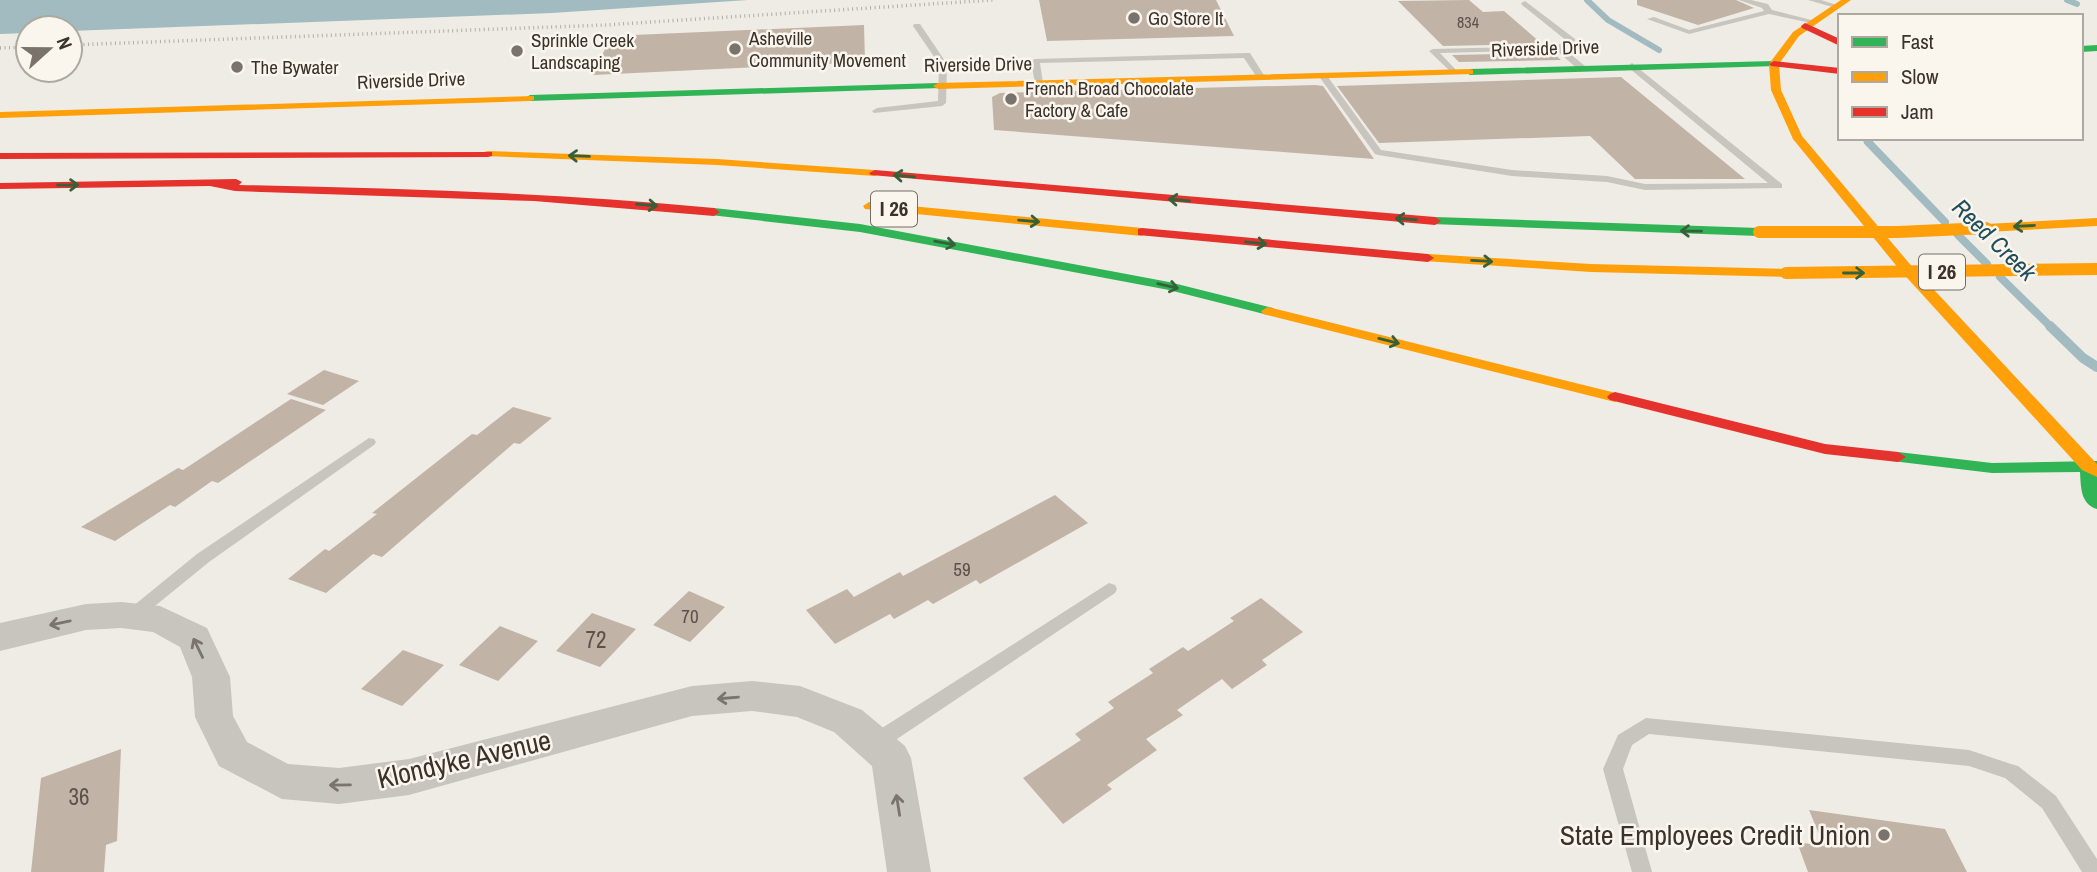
<svg xmlns="http://www.w3.org/2000/svg" width="2097" height="872" viewBox="0 0 2097 872" font-family="'Archivo Narrow',sans-serif">
	<rect width="100%" height="100%" fill="#efece5"/>
	<!-- water -->
	<path fill="#a1bbc0" d="M0 0H748L552 13 70 31V28H28V33L0 34Z"/>
	<g fill="none" stroke-linecap="round" stroke-linejoin="round">
		<!-- stream-far2 -->
		<path stroke="#a1bbc0" stroke-width="6" d="M1587 0 1608 20 1659 50
			M2067 0 2077 4
			M1866 140 1869 143"/>
		<!-- stream-far1 -->
		<path stroke="#a1bbc0" stroke-width="8" d="M1868 142 1945 222
			M1958 235 1987 264
			M2000 277 2052 328"/>
		<!-- stream -->
		<path stroke="#a1bbc0" stroke-width="10" d="M2050 326 2083 358 2097 367"/>
	</g>
	<!-- building -->
	<path fill="#c2b3a7" d="M1039 0H1216L1234 36 1047 41Z
		M1469 0 1483 12 1504 11 1542 44 1443 46 1398 1Z
		M1637 0H1736L1754 8 1698 25 1637 5Z
		M864 25 865 62 593 75 611 36Z
		M1553 53 1561 60 1459 62 1452 55Z
		M1621 77 1745 179H1635L1590 136 1379 143 1337 86Z
		M1315 85 1323 86 1374 159 994 130 992 97 1000 93Z
		M324 370 359 381 323 405 287 394Z
		M291 399 326 410 218 483 212 481 175 507 170 505 115 541 81 527 178 468 183 470Z
		M513 407 552 418 520 444 514 443 382 557 373 554 326 593 288 579 325 549 329 551 377 514 372 513 472 434 477 435Z
		M1055 495 1088 523 980 584 976 580 933 604 928 600 894 619 890 614 835 644 806 610 847 589 854 597 900 572 903 576Z
		M689 591 725 607 690 642 653 625Z
		M1261 598 1303 632 1262 660 1267 665 1232 689 1222 679 1177 710 1183 715 1146 739 1157 750 1107 785 1112 789 1063 824 1023 778 1081 740 1075 734 1114 708 1108 702 1153 673 1149 669 1183 647 1188 651 1234 621 1230 618Z
		M592 613 636 629 600 667 556 651Z
		M500 626 538 641 498 681 459 665Z
		M403 650 444 665 402 706 361 689Z
		M121 749 117 841 106 845 104 872H31L41 778Z
		M1809 810 1945 829 1967 872H1808L1797 842 1824 846Z"/>
	<g fill="none" stroke-linecap="round" stroke-linejoin="round">
		<!-- lane -->
		<path fill="#c8c4be" fill-rule="evenodd" d="M1739 0H1751L1768 4 1772 10 1815 21 1811 23 1769 14 1689 34 1647 19 1654 17 1689 30 1764 11 1762 8Z
			M1808 0H1821L1840 6 1836 8Z
			M1525 1 1575 39V43L1563 48 1585 66V70H1579L1556 50 1440 53 1457 71 1453 74 1429 51 1433 49 1556 46 1567 41 1522 5 1521 3Z
			M914 24H920L947 64 946 103 942 106 874 113 872 111 877 108 938 101 939 64 913 26Z
			M1247 53H1250L1265 77 1264 79H1258L1244 58 1040 63 1043 83 1039 86 1035 83 1031 61 1035 59Z
			M1632 63 1782 184V188L1645 190 1607 182 1512 176 1378 155 1375 154 1318 75 1325 73 1381 150 1512 170 1607 176 1645 184 1768 183 1629 68 1628 66Z
			M369 438 374 439 376 442 374 445 209 562 139 619 133 621 127 619 125 615 127 611 197 554Z
			M1109 583 1115 585 1117 589 1115 593 882 749 875 751 868 749 866 743 868 737Z
			M1646 718 1969 750 2011 764 2018 766 2056 796 2097 859V872H2082L2042 808 2005 778 1969 766 1649 734 1632 745 1623 769 1652 872H1632L1603 769 1618 735Z"/>
		<!-- street -->
		<path fill="#c8c4be" fill-rule="evenodd" d="M121 602 160 606 207 628 230 677 233 716 247 742 288 764 339 768 409 759 692 686 752 681 800 686 862 710 905 746 911 758 931 872H887L872 766 834 732 797 717 752 711 692 716 409 795 339 804 282 799 219 766 195 717 192 677 180 647 153 632 121 628 86 630 0 651V623L86 604Z"/>
		<!-- fast -->
		<path fill="#30b455" fill-rule="evenodd" d="M2097 45V51L2081 52V46Z
			M1774 61 1779 64 1777 66 1470 75 1465 72 1470 69Z
			M938 83 943 86 941 88 530 101 525 98 530 95Z
			M714 208 860 224 1169 282 1273 308 1275 311 1268 315 1169 290 860 232 710 215V209Z
			M1435 217 1759 228 1765 232 1759 236 1431 224V218Z
			M1898 452 1992 463 2097 461V509C2080 504 2081 486 2080 472L1992 473 1892 461 1890 457Z"/>
		<!-- slow -->
		<path fill="#ff9f0a" fill-rule="evenodd" d="M1841 0H1851L1799 36 1779 64 1781 90 1802 136 1909 263 2097 464V477L2082 470 1899 269 1793 139 1771 90 1769 64 1793 32Z
			M1470 69 1473 70V74L938 89 933 86 938 83Z
			M534 96V100L530 101 0 118V112Z
			M488 151 717 159 875 170 881 173 875 176 717 165 484 156V152Z
			M869 202 1142 228 1148 232 1142 236 865 209 863 206Z
			M2097 218V226L1986 232 1980 228 1986 224Z
			M1428 254 1591 264 1786 269 1792 273 1786 277 1591 272 1424 261 1422 258Z
			M1268 307 1620 394 1623 397 1615 402 1263 314 1261 311Z"/>
		<!-- jam -->
		<path fill="#e5322d" fill-rule="evenodd" d="M1805 23 1840 39V46L1802 28 1801 26Z
			M1774 61 1840 68V74L1771 66 1769 64Z
			M492 152V156L488 157 0 159V153Z
			M875 170 1435 217 1441 221 1435 225 871 175 869 173Z
			M236 179 242 182 239 185C398 188 556 193 714 208L720 212 714 216 534 201 235 191 210 186 0 189V183Z
			M1142 228 1428 254 1434 258 1428 262 1138 235V229Z
			M1615 392 1825 444 1898 452 1906 457 1898 462 1825 454 1610 400 1607 397 1610 394Z"/>
		<!-- rail -->
		<path stroke="#b0ada8" stroke-width="3.5" stroke-dasharray="1 3.5" stroke-linecap="butt" d="M70 45 605 25 993 0
			M0 48 28 47"/>
		<!-- slow-bridge -->
		<path stroke="#ff9f0a" stroke-width="12" d="M1759 232H1898L1986 228
			M1786 273 2097 269"/>
	</g>
	<!-- one-way arrows -->
	<defs><path id="oneway-shaft" d="M-6 0H5M1.5-3L5.5 0L1.5 3" fill="none" stroke-width="1.6" stroke-linecap="round" stroke-linejoin="round" transform="scale(1.75)"/></defs>
	<g stroke="#36603a">
		<use href="#oneway-shaft" transform="translate(579 156) rotate(-178)"/>
		<use href="#oneway-shaft" transform="translate(904 176) rotate(-175)"/>
		<use href="#oneway-shaft" transform="translate(68 185) rotate(-1)"/>
		<use href="#oneway-shaft" transform="translate(1179 200) rotate(-175)"/>
		<use href="#oneway-shaft" transform="translate(647 205) rotate(5)"/>
		<use href="#oneway-shaft" transform="translate(1406 219) rotate(-176)"/>
		<use href="#oneway-shaft" transform="translate(1029 221) rotate(5)"/>
		<use href="#oneway-shaft" transform="translate(2024 226) rotate(177)"/>
		<use href="#oneway-shaft" transform="translate(1691 231) rotate(-179)"/>
		<use href="#oneway-shaft" transform="translate(945 243) rotate(10)"/>
		<use href="#oneway-shaft" transform="translate(1256 243) rotate(6)"/>
		<use href="#oneway-shaft" transform="translate(1482 261) rotate(3)"/>
		<use href="#oneway-shaft" transform="translate(1854 273)"/>
		<use href="#oneway-shaft" transform="translate(1168 286) rotate(13)"/>
		<use href="#oneway-shaft" transform="translate(1389 341) rotate(14)"/>
	</g>
	<g stroke="#7a746d">
		<use href="#oneway-shaft" transform="translate(60 623) rotate(168)"/>
		<use href="#oneway-shaft" transform="translate(198 648) rotate(-116)"/>
		<use href="#oneway-shaft" transform="translate(728 698) rotate(175)"/>
		<use href="#oneway-shaft" transform="translate(340 785) rotate(179)"/>
		<use href="#oneway-shaft" transform="translate(898 805) rotate(-99)"/>
	</g>
	<!-- markers -->
	<g fill="#79736c" stroke="#faf6ee" stroke-width="2.5">
		<circle cx="1134" cy="18" r="7"/>
		<circle cx="735" cy="49" r="7"/>
		<circle cx="517" cy="51" r="7"/>
		<circle cx="237" cy="67" r="7"/>
		<circle cx="1011" cy="99" r="7"/>
		<circle cx="1884" cy="835" r="7"/>
	</g>
	<g text-anchor="middle" stroke-width="5" stroke-linejoin="round" paint-order="stroke">
		<!-- far-number labels -->
		<g font-size="16" fill="#5c524a">
			<text x="1468" y="28">834</text>
		</g>
		<!-- far-poi labels -->
		<g font-size="19" fill="#3a322b" stroke="#faf6ee" text-anchor="start">
			<text x="1148" y="25">Go Store It</text>
			<text x="749" y="45">Asheville<tspan x="749" dy="22">Community Movement</tspan></text>
			<text x="531" y="47">Sprinkle Creek<tspan x="531" dy="22">Landscaping</tspan></text>
			<text x="251" y="74">The Bywater</text>
			<text x="1025" y="95">French Broad Chocolate<tspan x="1025" dy="22">Factory &amp; Cafe</tspan></text>
		</g>
		<!-- far-street labels -->
		<g font-size="19" fill="#3a322b" stroke="#faf6ee">
			<text transform="translate(1545 48) rotate(-2)" y="7">Riverside Drive</text>
			<text transform="translate(978 64) rotate(-1)" y="7">Riverside Drive</text>
			<text transform="translate(411 80) rotate(-2)" y="7">Riverside Drive</text>
		</g>
		<!-- number labels -->
		<g font-size="19" fill="#5c524a">
			<text x="962" y="576">59</text>
			<text x="690" y="623">70</text>
		</g>
		<!-- shield labels -->
		<g fill="#faf6ee" stroke="#746d66" stroke-width="2">
			<rect x="871" y="191.5" width="46" height="35" rx="5"/>
			<rect x="1919" y="254.5" width="46" height="35" rx="5"/>
		</g>
		<g font-size="21" font-weight="bold" fill="#3a322b">
			<text x="894" y="216">I 26</text>
			<text x="1942" y="279">I 26</text>
		</g>
		<!-- near-number labels -->
		<g font-size="23" fill="#5c524a">
			<text x="596" y="648">72</text>
			<text x="79" y="805">36</text>
		</g>
		<!-- water labels -->
		<g font-size="24" font-style="italic" fill="#214e5b" stroke="#faf6ee">
			<text transform="translate(1994 240) rotate(44)" y="8">Reed Creek</text>
		</g>
		<!-- near-street labels -->
		<g font-size="28" fill="#3a322b" stroke="#faf6ee">
			<text transform="translate(464 759) rotate(-13)" y="10">Klondyke Avenue</text>
		</g>
		<!-- near-poi labels -->
		<g font-size="28" fill="#3a322b" stroke="#faf6ee" text-anchor="end">
			<text x="1870" y="845">State Employees Credit Union</text>
		</g>
	</g>
	<!-- legend -->
	<rect x="1838" y="14" width="245" height="126" fill="#faf6ee" stroke="#ada8a0" stroke-width="2"/>
	<rect x="1852" y="37" width="35" height="10" fill="#30b455" stroke="#ada8a0" stroke-width="2"/>
	<text x="1901" y="49" font-size="21" fill="#3a322b">Fast</text>
	<rect x="1852" y="72" width="35" height="10" fill="#ff9f0a" stroke="#ada8a0" stroke-width="2"/>
	<text x="1901" y="84" font-size="21" fill="#3a322b">Slow</text>
	<rect x="1852" y="107" width="35" height="10" fill="#e5322d" stroke="#ada8a0" stroke-width="2"/>
	<text x="1901" y="119" font-size="21" fill="#3a322b">Jam</text>
	<!-- north arrow -->
	<g transform="translate(49 49) rotate(69)"><circle r="33" fill="#faf6ee" stroke="#ada8a0" stroke-width="2"/>
	<path d="M0-5L12 26L0 18L-12 26Z" fill="#79736c"/>
	<text y="-10" font-size="19" font-weight="bold" text-anchor="middle" fill="#3a322b">N</text>
	</g>
</svg>
